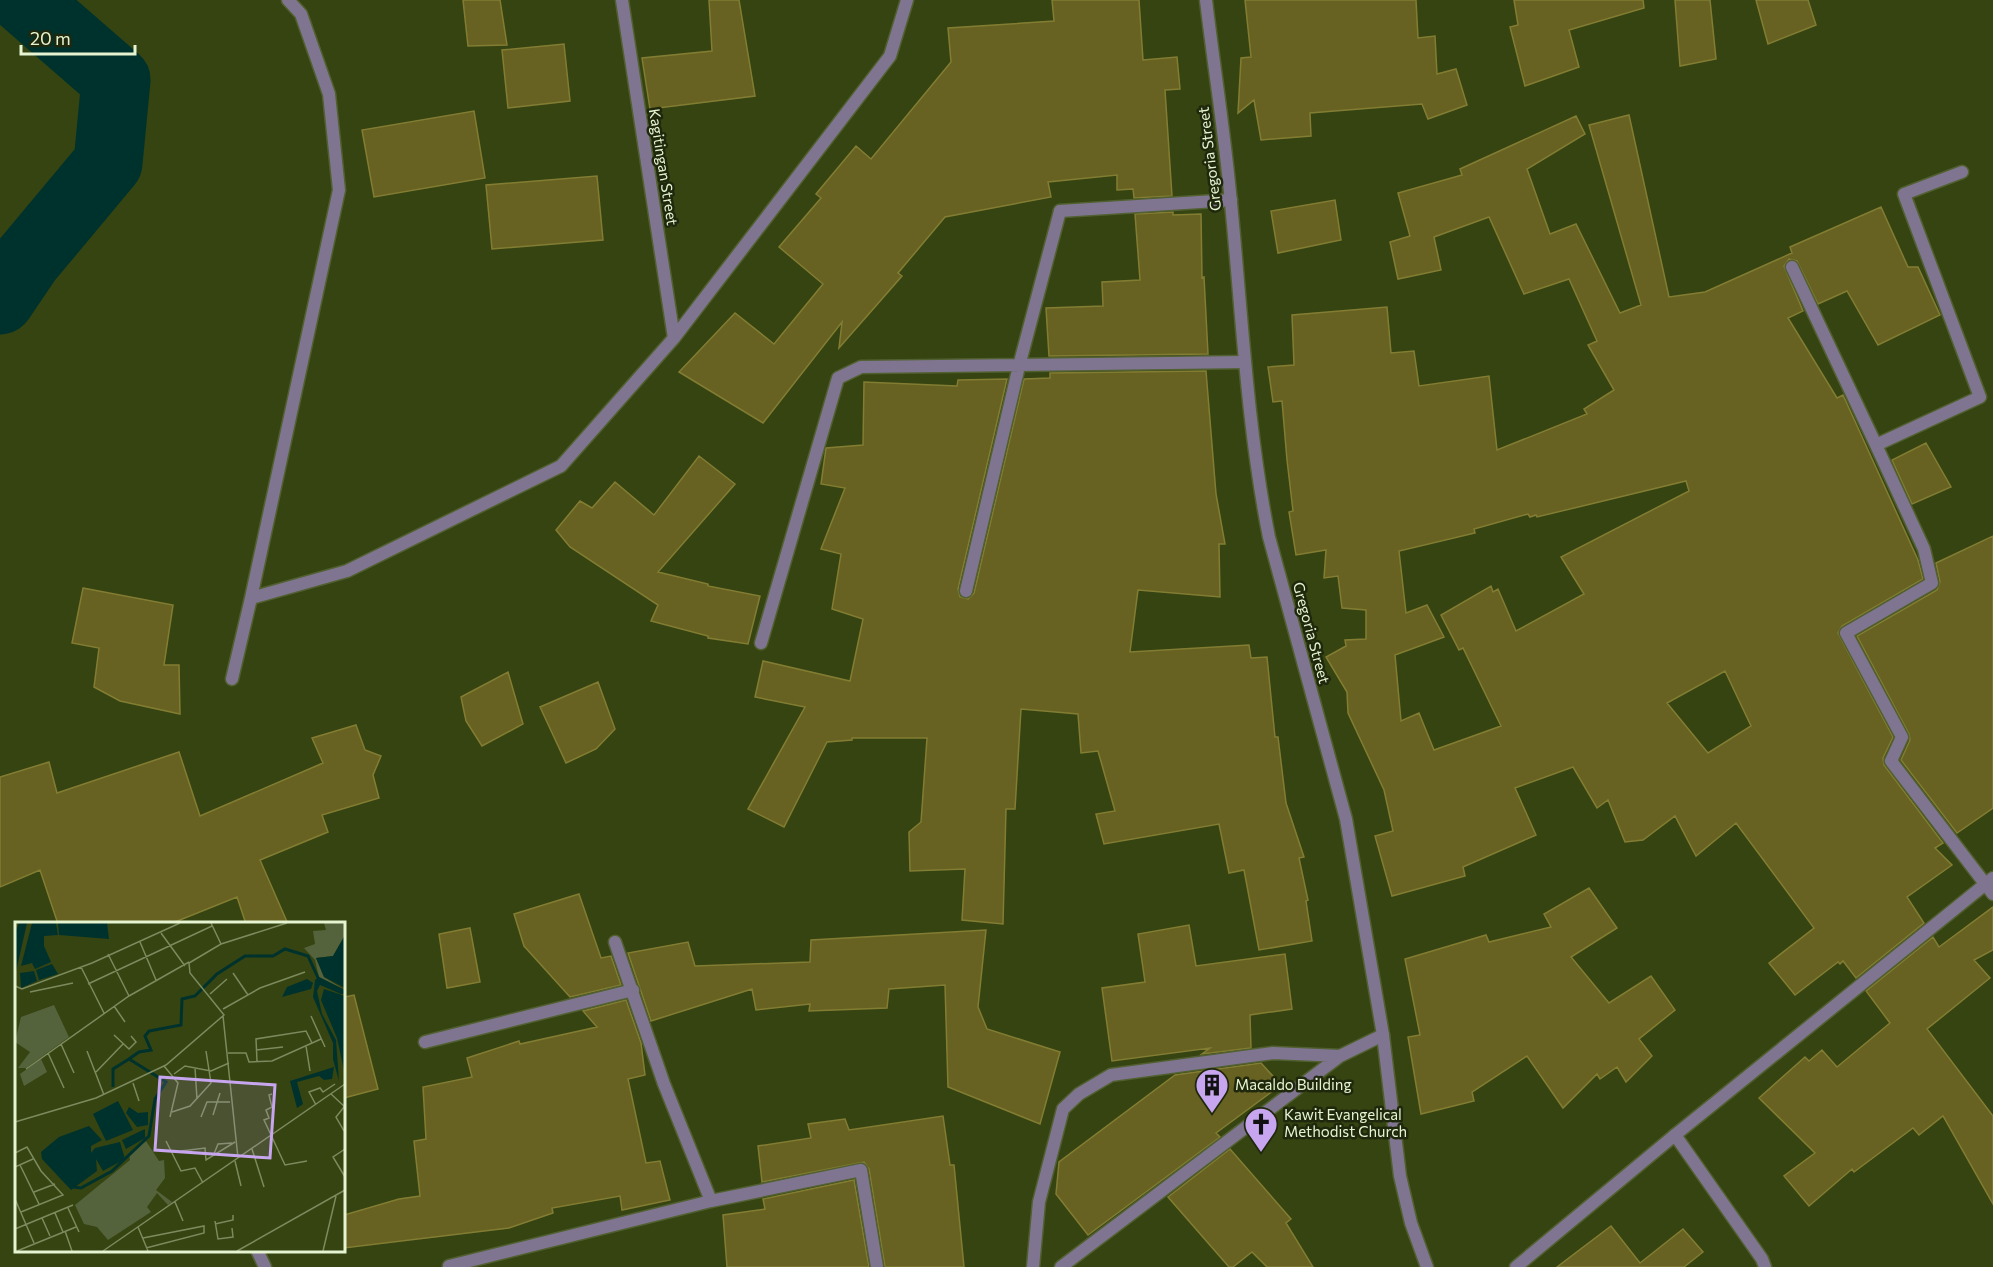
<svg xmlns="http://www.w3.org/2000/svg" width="1993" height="1267" viewBox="0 0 1993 1267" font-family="Commissioner,sans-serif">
	<rect width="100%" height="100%" fill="#354411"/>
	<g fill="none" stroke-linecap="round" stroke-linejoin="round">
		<!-- river -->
		<path stroke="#00322d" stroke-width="69" d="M0 300 27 260 108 163 116 80 24 0"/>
	</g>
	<!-- building -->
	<path fill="#676222" stroke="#837d33" stroke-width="1.5" fill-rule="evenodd" d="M463 0H500L507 45 468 46Z
		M709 0H739L755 96 650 109 642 58 712 51Z
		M1052 0H1139L1143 60 1177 57 1180 89 1165 90 1172 196 1134 198 1133 189 1117 190V175L1048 182 1051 197 945 217 898 273 902 276 839 348 842 322 763 423 679 372 735 313 774 344 823 284 779 247 821 198 816 194 856 146 871 159 951 62 948 28 1054 21Z
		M1245 0H1416L1418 38 1435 36 1437 74 1456 69 1467 105 1428 119 1422 104 1310 113 1311 136 1261 140 1254 100 1238 113 1241 58 1251 57Z
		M1514 0H1643L1644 8 1569 30 1579 67 1525 86 1510 27 1518 25Z
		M1675 0H1710L1716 59 1680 66Z
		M1756 0H1808L1816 25 1768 44Z
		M564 44 570 101 508 108 502 50Z
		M474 111 485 178 374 197 362 130Z
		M1629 115 1669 297 1705 292 1792 253 1790 247 1881 207 1908 267H1918L1940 315 1878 345 1847 291 1818 304 1797 261 1789 259 1784 266 1803 311 1788 318 1837 398 1843 395 1918 560 1923 579 1842 626 1838 633 1893 737 1883 758 1884 765 1943 843 1935 848 1952 865 1907 897 1924 923 1856 978 1843 961 1840 964 1838 962 1795 995 1769 963 1814 928 1736 823 1696 856 1675 816 1643 840 1625 842 1608 800 1597 808 1573 767 1515 788 1536 835 1463 867 1465 876 1392 896 1375 836 1393 831 1384 790 1348 713 1347 692 1326 657 1346 646 1345 640 1366 639V610L1342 608 1338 576 1324 578 1326 550 1296 555 1289 512 1293 511 1287 460 1282 401 1273 402 1268 367 1294 365 1292 315 1387 307 1391 353 1414 351 1419 386 1489 376 1497 450 1587 414 1584 409 1614 390 1588 345 1597 341 1569 279 1524 294 1489 217 1434 237 1441 270 1398 279 1390 242 1410 236 1398 193 1462 175 1460 169 1576 116 1585 134 1527 169 1550 234 1576 224 1620 313 1641 305 1589 125ZM1686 481 1689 491 1561 557 1584 594 1516 631 1498 589 1493 592 1491 586 1441 615 1459 650 1463 648 1501 726 1434 750 1419 713 1401 721 1395 655 1444 637 1427 605 1406 613 1399 551 1475 533 1474 529 1528 514 1530 517 1536 515 1537 517ZM1725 671 1751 726 1708 753 1667 703Z
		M597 176 603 240 492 249 486 185Z
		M1335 200 1341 240 1278 253 1271 211Z
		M1173 212V215L1201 214 1202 278 1204 277 1208 354 1049 356 1046 308 1103 306 1102 282 1140 280 1135 214Z
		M1206 371 1216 494 1225 544H1219L1220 597 1138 590 1130 652 1249 645 1251 658 1267 657 1275 737H1278L1286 803 1304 857 1299 858 1308 900 1306 901 1312 941 1259 950 1244 870 1229 873 1219 824 1104 844 1096 814 1115 811 1098 751 1081 753 1078 714 1021 709 1015 809H1006L1003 924 962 920 965 869 910 871 909 832 921 822 927 738H852V740L827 742 784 827 748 809 805 707 755 697 763 661 850 681 863 619 832 609 841 554 821 549 845 488 821 484 826 448 863 445 864 382 957 386 958 380 1007 379 958 589 960 597 968 599 974 593 1024 379 1050 378V373Z
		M1926 443 1951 487 1912 504 1892 460Z
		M699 456 735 484 658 572 708 584V586L760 596 748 644 708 638V636L651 621 658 605 570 547 556 530 580 501 592 508 615 482 654 515Z
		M1993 536V808L1957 833 1901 760 1910 740 1909 734 1857 636 1937 590 1940 582 1936 563Z
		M83 588 173 605 164 665H179L180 714 120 701 94 687 99 648 72 643Z
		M508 672 523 724 482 746 466 721 461 697Z
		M598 682 615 729 596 749 566 763 540 707Z
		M356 725 365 750 381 756 373 775 379 798 322 815 328 832 260 860 288 924H246L237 897 170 924H58L40 870 0 887V777L49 762 57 793 179 752 200 816 323 763 312 738Z
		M1589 888 1617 928 1571 957 1609 1003 1651 976 1675 1010 1639 1039 1652 1056 1626 1082 1617 1067 1600 1079 1597 1074 1563 1108 1527 1056 1472 1092 1474 1101 1421 1114 1408 1037 1420 1035 1405 959 1486 935 1489 942 1551 927 1544 914Z
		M579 894 601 958 611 956 621 985 570 997 524 946 514 914Z
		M1993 907V950L1974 960 1990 978 1927 1029 1993 1116V1204L1943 1116 1919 1135 1913 1128 1854 1172 1852 1169 1809 1206 1784 1176 1815 1153 1759 1098 1805 1057 1809 1061 1822 1050 1837 1067 1890 1023 1866 991 1933 937 1939 947Z
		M1189 925 1196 966 1285 954 1292 1009 1250 1015 1251 1048 1202 1054 1210 1048 1112 1061 1102 988 1145 982 1138 934Z
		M470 928 480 982 447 988 439 934Z
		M986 930 978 1007 987 1029 1060 1052 1040 1124 948 1087 945 985 889 989 887 1008 809 1011 810 1004 756 1010 752 989 651 1021 628 953 688 942 695 966 810 962 811 940Z
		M354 995 378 1089 344 1098V997Z
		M626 1000 641 1043 645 1075 628 1079 646 1163 660 1161 670 1200 622 1210 620 1196 552 1208 553 1213 509 1228 344 1248V1215L399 1199 420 1196 414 1141 426 1139 423 1087 472 1077 467 1058 519 1041 520 1044 597 1027 583 1011Z
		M1261 1063 1281 1085 1216 1133 1220 1137 1088 1235 1056 1194 1059 1162 1175 1075Z
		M943 1116 950 1165H954L964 1267H885L869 1169 864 1162 762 1182 758 1146 811 1138 808 1124 845 1119 849 1130Z
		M1230 1149 1291 1219 1286 1223 1313 1267H1267L1252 1252 1233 1267H1229L1168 1197Z
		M854 1180 869 1267H727L723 1215 765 1209 763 1199Z
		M1611 1226 1640 1263 1683 1229 1703 1252 1684 1267H1557Z"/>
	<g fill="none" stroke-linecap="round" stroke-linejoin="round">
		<defs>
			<path id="service" d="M1060 211 1231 200"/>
			<path id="minor" d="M622 0 674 338
				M1962 172 1904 194 1980 397 1876 445 1924 549 1932 583 1846 633 1902 737 1891 761 1993 894
				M1792 267 1876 445
				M966 591 1019 366 1060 211
				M251 598 347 571 561 466 674 338 890 56 907 0
				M761 643 838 378 861 367 1245 362
				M232 679 251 598 339 190 329 94 301 14 288 0
				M615 942 664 1084 711 1201
				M425 1042 633 990
				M1675 1135 1762 1259 1765 1267
				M257 1250 265 1267
				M449 1266 711 1201 861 1170 877 1267
				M1033 1267 1039 1202 1063 1109 1079 1094 1111 1075 1273 1053 1340 1056
				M1061 1267 1340 1056 1383 1035"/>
			<path id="tertiary" d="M1206 0C1214 68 1225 135 1231 203 1242 315 1247 427 1269 537L1346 819 1383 1035 1400 1176 1411 1223 1427 1267
				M1516 1267 1675 1135 1993 878"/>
		</defs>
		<!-- service casing -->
		<use href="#service" stroke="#516030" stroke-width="15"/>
		<!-- minor casing -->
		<use href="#minor" stroke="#516030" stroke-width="15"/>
		<!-- tertiary casing -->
		<use href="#tertiary" stroke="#516030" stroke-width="15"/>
		<!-- service -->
		<use href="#service" stroke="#807590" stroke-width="12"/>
		<!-- minor -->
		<use href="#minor" stroke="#807590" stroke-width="12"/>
		<!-- tertiary -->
		<use href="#tertiary" stroke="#807590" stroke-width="12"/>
	</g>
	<!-- icons -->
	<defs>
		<symbol id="building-pin" viewBox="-11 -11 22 30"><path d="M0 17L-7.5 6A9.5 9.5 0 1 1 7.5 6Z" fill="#c7a6ef" stroke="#1f280d"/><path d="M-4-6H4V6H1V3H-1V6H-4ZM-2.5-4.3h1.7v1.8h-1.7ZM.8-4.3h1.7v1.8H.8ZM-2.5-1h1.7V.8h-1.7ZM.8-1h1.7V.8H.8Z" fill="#111"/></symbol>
		<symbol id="church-pin" viewBox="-11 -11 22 30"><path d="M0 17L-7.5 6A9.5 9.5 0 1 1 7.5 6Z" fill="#c7a6ef" stroke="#1f280d"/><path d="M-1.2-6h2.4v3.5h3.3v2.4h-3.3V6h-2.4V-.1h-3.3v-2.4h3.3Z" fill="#111"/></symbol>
	</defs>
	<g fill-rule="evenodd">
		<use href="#building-pin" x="1193" y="1066" width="38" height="52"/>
		<use href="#church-pin" x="1242" y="1105" width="38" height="52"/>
	</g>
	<g text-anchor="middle" stroke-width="5" stroke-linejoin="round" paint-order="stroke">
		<!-- street labels -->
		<g font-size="15" fill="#e6f4d1" stroke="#1f280d">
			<text transform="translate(1210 159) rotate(-97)" y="5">Gregoria Street</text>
			<text transform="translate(663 167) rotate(81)" y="5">Kagitingan Street</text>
			<text transform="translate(1311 633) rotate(75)" y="5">Gregoria Street</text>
		</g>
		<!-- poi labels -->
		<g font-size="15" fill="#e6f4d1" stroke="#1f280d" text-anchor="start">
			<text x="1235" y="1090">Macaldo Building</text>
			<text x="1284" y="1120">Kawit Evangelical<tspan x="1284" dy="17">Methodist Church</tspan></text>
		</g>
	</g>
	<!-- overview -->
	<g transform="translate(15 922)">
		<rect width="330" height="330" fill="#354411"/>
		<path d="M309 1H330V13L318 34 301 36 309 55 330 68 304 55 300 38 289 26 300 22 298 9 311 8Z" fill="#55633c"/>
		<path d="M39 83 54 115 11 146H3L15 130 0 120 6 95ZM26 137 32 150 9 164 5 152ZM131 219 144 239 149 238 150 256 141 268 157 280 153 283 142 271 132 285 136 290 93 318 82 305 69 302 60 283 115 238 114 231Z" fill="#55633c"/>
		<path d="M4 1H12L0 54V11ZM17 1H41L43 13 29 14V24L36 40 20 47 17 41 6 44ZM43 1H92L94 17 44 13ZM330 13V66L309 55 301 36 318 34ZM37 42 43 52 24 58 21 48ZM19 49 22 59 6 66 5 51ZM304 55 330 68V72H326L305 63 302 69 307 92 321 118 324 159 318 137V121L298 75 300 58ZM292 57 298 61 296 67 267 75 272 65ZM309 67 330 74V153L322 116 306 78ZM319 145 317 157 309 158 304 154 282 160 288 182 282 186 275 159ZM103 179 118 208 91 219 78 192ZM114 185 123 191 133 190V203L122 205 111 191ZM74 204 87 218 76 224V231L80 226 105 220 110 237 88 249 81 237 82 249 56 268 27 237 26 230 44 215ZM130 207V216L111 227 107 218Z" fill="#00322d"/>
		<path fill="none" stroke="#00322d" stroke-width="3" d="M98 165V147L114 137M58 265 66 266 97 249 134 214 140 177 151 160 114 137 124 130 136 128 130 114 134 109 166 103 167 77 180 74 202 52 230 34H258L270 27 293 34 304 58"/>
		<path fill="none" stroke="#7c8a5e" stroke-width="1.5" d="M196 1 206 22M146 11 170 44M125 20 141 58M93 32 114 74M66 45 89 91M218 51 233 73M73 62 197 4M0 64 7 67 77 41 165 1M15 70 58 61M195 72 212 57M99 84 110 100M208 87 245 66 290 50M208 94 223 236M296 94 310 125M99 113 114 127 121 120 116 114M46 122 59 151M291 124 295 149M241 128 268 125M72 129 89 173M33 131 49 166M213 131H231L234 140 257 139 306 117M242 139 241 117 291 109 297 121M149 144 163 161 155 195M180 146 182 177M11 147 114 74 174 40M81 150 108 122M159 152 170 144 196 149 214 141M118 161 124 179M257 172 254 173 257 185 251 188 254 196 249 198 270 243 292 239M316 172 330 185M301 183 294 170 305 166 308 170 320 162M329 185 321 195 329 209M157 190 175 184 196 161 191 129M198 193 205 171M186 195 192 180H215M0 200 81 176 151 143 209 93 175 51 174 41 206 22 272 1M151 219 166 249 180 246 188 261M237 227 249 265M330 227 318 235 330 255M166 229 190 226 191 238 220 220M0 231 12 225 26 249 48 273 6 290M199 232 203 222 217 221M220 239 226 264M5 243 24 282M0 245 18 237M19 270 40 262M0 277 19 321M160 280 168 299M53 286 64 310M40 291 48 310M27 296 35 314M200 299 203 317 218 315 217 306M200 302 218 298V293M123 305 133 329M0 307 58 283M50 309 57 329M128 316 189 304V311L131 326M2 329 61 305M88 329 330 162M222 329 330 268M308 329 321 274"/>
		<path fill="#c7a6ef" fill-opacity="0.15" stroke="#c7a6ef" stroke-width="3" d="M145 155 260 163 255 236 140 228Z"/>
		<rect width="330" height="330" fill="none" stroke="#e6f4d1" stroke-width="3"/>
	</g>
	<!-- scale -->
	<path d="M21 45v9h114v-9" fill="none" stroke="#e6f4d1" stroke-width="3"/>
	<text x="30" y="45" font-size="18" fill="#e6f4d1" stroke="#1f280d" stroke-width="4.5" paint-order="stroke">20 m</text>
</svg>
